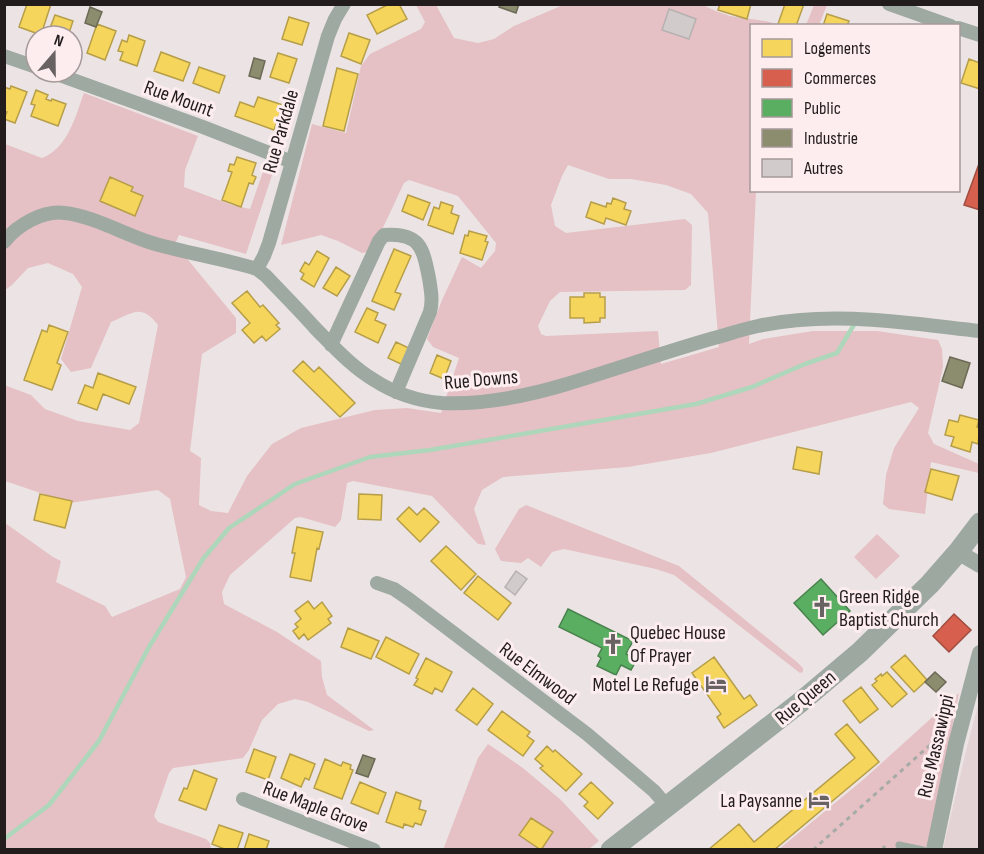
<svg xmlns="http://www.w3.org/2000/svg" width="984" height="854" viewBox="0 0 984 854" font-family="'Sofia Sans Condensed',sans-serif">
	<rect width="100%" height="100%" fill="#ece4e4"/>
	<!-- built -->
	<path fill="#e3d3d4" d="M979 701V849H943L966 751Z"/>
	<!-- green -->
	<path fill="#e5c0c4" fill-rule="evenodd" d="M416 5H436L454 38 478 43 494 39 514 26 563 5H703C711 9 720 13 730 16 746 19 763 19 778 25L752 26V190L756 191 749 344 763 339 813 331H877L938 340 942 349 943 367 928 433 934 444 979 464V473L931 462 925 514 889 509 883 504 886 475 894 448 919 408 911 402 711 453 628 467 503 477 482 490 474 509 486 545 478 544 432 496 353 481 347 483 341 520 335 527 301 517 295 518 230 575 222 592 224 604 277 632 321 661 322 677 327 695 374 730 369 731 308 702 295 699 278 704 262 720 249 750 243 758 173 768 169 773 154 816 158 822 206 839 210 843 211 849H5V523L53 557 61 561 56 582 105 606 112 617 180 589 186 577 170 499 158 490 70 503 5 481 4 385 31 395 45 409 78 421 130 430 139 423 158 325C141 303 133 313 111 322L91 368 71 372 61 359 82 287 73 274 48 263 28 268 12 285 5 290V144L42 158C68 148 75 117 84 93L198 136 185 170 184 187 232 205 250 209 266 163 275 166 246 254 179 235 175 244 236 318V333L202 354 190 451 201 458 199 505 211 511 228 513 247 476 272 444 301 428 375 410 407 408 441 413 459 358 433 347 427 339 442 300 462 257 481 268 495 251 496 243 458 196 409 180 404 183 372 251 362 253 338 241 321 235 281 245 312 124 346 133 361 66 370 54 421 29 425 22ZM568 165 609 179H631L666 185 691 194 708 213 719 347 661 364 658 331 546 336 541 334 538 326 550 301 560 292 685 290 691 285 692 225 685 219 566 233 555 226 551 205 562 176Z
		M814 5H827L819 25H806Z
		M526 505 679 566 797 662 803 668V672L800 673 674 575 656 569 564 549 552 552 541 567 528 558 521 563 501 561 495 549 519 509Z
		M877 534 900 556 876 579 854 557Z
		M959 693 928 849 778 850 864 779Z
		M488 744 523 768 561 800 599 841 589 849 443 850 478 758Z"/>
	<!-- homes -->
	<path fill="#f6d55c" stroke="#b69e49" stroke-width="1.5" d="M27 4H51L41 35 19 27Z
		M389 4H399L407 19 377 34 367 15Z
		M720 4H751L747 19 718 10Z
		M785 4H804L796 26H783L778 24Z
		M827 14 849 21 847 26H823Z
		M55 15 73 21 68 36H47Z
		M289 17 309 23 302 45 282 39Z
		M97 24 116 31 105 60 87 53Z
		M349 33 370 40 361 64 341 56Z
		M129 35 145 41 137 66 120 60 123 52 118 51 122 40 127 42Z
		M161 52 190 63 183 81 154 71Z
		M278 53 297 59 289 83 270 77Z
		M969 59 980 63V89L961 83Z
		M199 67 225 76 219 93 193 83Z
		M337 68 358 74 344 131 323 126Z
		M11 86 27 92 15 123 4 119 7 112 4 111V87L10 89Z
		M36 90 48 95 46 99 51 101 52 99 66 104 58 126 31 116 35 105 31 104Z
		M258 97 283 105 274 130 235 116 240 102 254 107Z
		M237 157 256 163 252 175 256 177 253 184 249 183 241 207 222 200 232 172 228 171 230 164 234 165Z
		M110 177 133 187 131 191 143 196 135 216 100 201Z
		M408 195 430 203 423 220 402 211Z
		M613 198 626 203 624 209 631 211 626 225 606 218 604 224 586 217 591 202 606 207 607 203 611 204Z
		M441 202 453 206 451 213 459 216 453 234 428 225 434 207 439 209Z
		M469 231 487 236 485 241 488 242 482 260 460 253 465 235 468 236Z
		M394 249 411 256 395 292 401 294 394 310 372 301Z
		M317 251 329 258 314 287 301 279 304 274 300 271 305 262 309 265Z
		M336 267 350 276 337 296 323 288Z
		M247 291 260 307 263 305 279 323 276 325 280 329 266 341 262 336 254 343 242 330 250 323 232 303Z
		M584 293H600V297H605V318H600V322L584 323V318H570V297H584Z
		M367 308 378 313 375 320 386 325 378 343 355 332Z
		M49 325 68 332 57 363 61 365 52 390 24 380 42 330 47 332Z
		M396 342 411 349 403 365 388 358Z
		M437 355 451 361 444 379 430 373Z
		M303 361 314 372 319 367 355 403 340 417 293 371Z
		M98 373 136 387 129 404 103 394 97 410 78 403 85 385 93 388Z
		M960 415 979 420 977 427 980 428 978 444 972 442 970 452 951 446 954 437 945 435 949 420 958 422Z
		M797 447 822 452 819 474 793 469Z
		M931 469 959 476 952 500 925 492Z
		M40 494 72 501 65 528 34 520Z
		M359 494 382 495 381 520 358 519Z
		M409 507 417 515 424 508 439 522 420 542 397 519Z
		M297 527 323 532 319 549 317 548 311 581 290 577 295 553H292Z
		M446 546 476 574 461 590 431 561Z
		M478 576 511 603 498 620 464 593Z
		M308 601 314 609 322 602 332 616 328 619 331 623 308 640 304 634 299 639 293 631 298 627 295 624 301 619 295 611Z
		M348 628 379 641 371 659 341 647Z
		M386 637 419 654 409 674 376 657Z
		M905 655 927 680 914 692 891 667Z
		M714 657 744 699 750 695 757 705 724 728 717 717 721 714 692 673Z
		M426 658 452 672 442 692 435 688 432 694 414 685 418 679 416 678Z
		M887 672 907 694 892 707 872 685 877 681 875 679 881 674 882 676Z
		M861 687 878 709 860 723 843 701Z
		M473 688 493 704 477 725 456 710Z
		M502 711 530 732 527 736 534 741 523 756 488 730Z
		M847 724 879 762 774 850H708L739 824 754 842 855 758 835 734Z
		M547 746 553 752 555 750 582 774 566 791 540 768 543 766 535 759Z
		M254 749 276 757 268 780 246 772Z
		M290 754 315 764 309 780 305 778 301 787 281 778Z
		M325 759 341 766 343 762 351 765 350 769 353 770 342 799 314 788Z
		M194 770 217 779 206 810 179 800 184 788 187 789Z
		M360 782 386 793 378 814 351 803Z
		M591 782 613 803 598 819 584 806 588 802 579 794Z
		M396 792 421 801 419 809 426 811 421 825 415 823 413 827 404 824 403 828 386 822Z
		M531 818 553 832 541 850 519 835Z
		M219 825 243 833 237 850H227L212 844Z
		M249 834 269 841 266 850H244Z"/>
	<!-- shops -->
	<path fill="#d6604d" stroke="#a04c3f" stroke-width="1.5" d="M980 161V210L964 205Z
		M954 614 971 630 949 652 933 636Z"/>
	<!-- public -->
	<path fill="#5aae61" stroke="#49824d" stroke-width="1.5" d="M821 579 850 611 823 635 794 603Z
		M568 609 633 641 626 654 637 659 631 670 621 665 616 675 597 666 601 658 598 656 602 648 559 627Z"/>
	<!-- industry -->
	<path fill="#8c8c6e" stroke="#6c6a56" stroke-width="1.5" d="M500 4H519L516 13 499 7Z
		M90 7 102 12 96 27 85 23Z
		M254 58 265 61 260 79 249 76Z
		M950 357 970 363 962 388 942 381Z
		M935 672 946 682 936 692 925 682Z
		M363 755 375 759 368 777 356 773Z"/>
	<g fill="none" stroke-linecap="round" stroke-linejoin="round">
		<!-- stream -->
		<path stroke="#aed6ba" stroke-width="4.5" d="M4 839 49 805 99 741 149 647 203 559 229 528 295 484 370 457 430 450 696 404 752 387 805 364 837 353 855 323"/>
	</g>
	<!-- building -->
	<path fill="#d1cbcb" stroke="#b7b1b1" stroke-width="1.5" d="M669 9 696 19 689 39 662 30Z
		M516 571 527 579 515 595 505 587Z"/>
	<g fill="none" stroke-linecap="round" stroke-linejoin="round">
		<!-- path -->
		<path stroke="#a7aba7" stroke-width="3" stroke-dasharray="4.5 4.5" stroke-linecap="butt" d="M813 850 930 745 942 741
			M883 850 884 847 891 850"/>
		<!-- service -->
		<path stroke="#9ea9a1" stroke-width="7" d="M899 845 923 850"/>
		<!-- minor -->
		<path stroke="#9ea9a1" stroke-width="14" d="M889 4 951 26
			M958 28 980 35
			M4 56 36 67
			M51 72 203 127 292 162
			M4 242C17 225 43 210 65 213 92 216 122 233 149 242 184 253 221 258 257 269L266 276C283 294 300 311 316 329 334 347 352 367 374 380 394 393 418 401 442 403 484 405 527 396 567 384 616 369 665 352 714 338 729 334 743 329 758 326 831 310 907 323 980 331
			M257 269 264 256 269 243 328 36 335 19 344 4
			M331 345 379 241 384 235C420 232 423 248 429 278 431 291 433 300 430 312L396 392
			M377 583 394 589 410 600 587 734 654 791 666 805
			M243 799 374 850"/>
		<!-- tertiary -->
		<path stroke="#9ea9a1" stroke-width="16" d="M958 552 980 565
			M934 850 956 744 980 653"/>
		<!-- primary -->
		<path stroke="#9da8a1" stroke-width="21" d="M611 850 802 701 860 652 930 584 958 552 980 523"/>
	</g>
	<!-- icons -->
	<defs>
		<symbol id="church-bare" viewBox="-9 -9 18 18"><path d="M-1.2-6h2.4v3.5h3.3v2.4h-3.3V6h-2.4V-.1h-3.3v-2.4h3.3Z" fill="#696263" stroke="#fdedee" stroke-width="2.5" paint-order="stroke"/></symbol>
		<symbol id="hotel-bare" viewBox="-9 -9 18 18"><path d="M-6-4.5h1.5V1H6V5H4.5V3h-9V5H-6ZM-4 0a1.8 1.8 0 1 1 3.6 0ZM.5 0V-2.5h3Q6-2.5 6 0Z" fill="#696263" stroke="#fdedee" stroke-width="2.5" paint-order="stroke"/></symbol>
	</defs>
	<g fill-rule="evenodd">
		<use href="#church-bare" x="807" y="592" width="30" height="30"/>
		<use href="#church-bare" x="598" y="629" width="30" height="30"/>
		<use href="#hotel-bare" x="701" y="669" width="30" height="30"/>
		<use href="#hotel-bare" x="804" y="785" width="30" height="30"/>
	</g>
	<g text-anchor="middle" stroke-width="6" stroke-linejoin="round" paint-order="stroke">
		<!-- street labels -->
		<g font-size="20" fill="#221c1d" stroke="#fdedee">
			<text transform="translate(179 98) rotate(20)" y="7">Rue Mount</text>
			<text transform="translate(280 131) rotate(-74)" y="7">Rue Parkdale</text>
			<text transform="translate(481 379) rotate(-5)" y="7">Rue Downs</text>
			<text transform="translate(538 673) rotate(37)" y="7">Rue Elmwood</text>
			<text transform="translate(805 697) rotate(-40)" y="7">Rue Queen</text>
			<text transform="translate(935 746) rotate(-77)" y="7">Rue Massawippi</text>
			<text transform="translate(316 806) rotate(21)" y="7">Rue Maple Grove</text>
		</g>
		<!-- poi labels -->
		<g font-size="20" fill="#221c1d" stroke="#fdedee" text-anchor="start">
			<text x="839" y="603">Green Ridge<tspan x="839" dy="23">Baptist Church</tspan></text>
			<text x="630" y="639">Quebec House<tspan x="630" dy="23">Of Prayer</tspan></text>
			<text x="699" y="691" text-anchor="end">Motel Le Refuge</text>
			<text x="802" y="807" text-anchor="end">La Paysanne</text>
		</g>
	</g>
	<!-- border -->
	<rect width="984" height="854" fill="none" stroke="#221c1d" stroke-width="12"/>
	<!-- legend -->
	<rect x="750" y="24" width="210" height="168" fill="#fdedee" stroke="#a5999a" stroke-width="1.5"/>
	<rect x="762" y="39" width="30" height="18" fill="#f6d55c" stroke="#a5999a" stroke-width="1.5"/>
	<text x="804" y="54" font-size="18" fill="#221c1d">Logements</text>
	<rect x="762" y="69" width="30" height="18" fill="#d6604d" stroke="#a5999a" stroke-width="1.5"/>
	<text x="804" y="84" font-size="18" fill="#221c1d">Commerces</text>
	<rect x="762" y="99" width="30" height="18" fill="#5aae61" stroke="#a5999a" stroke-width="1.5"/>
	<text x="804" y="114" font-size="18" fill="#221c1d">Public</text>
	<rect x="762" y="129" width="30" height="18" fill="#8c8c6e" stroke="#a5999a" stroke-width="1.5"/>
	<text x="804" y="144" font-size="18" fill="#221c1d">Industrie</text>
	<rect x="762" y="159" width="30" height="18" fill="#d1cbcb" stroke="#a5999a" stroke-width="1.5"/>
	<text x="804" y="174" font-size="18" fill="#221c1d">Autres</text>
	<!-- north arrow -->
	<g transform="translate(54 54) rotate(20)"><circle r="28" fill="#fdedee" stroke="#a5999a" stroke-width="1.5"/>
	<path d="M0-4.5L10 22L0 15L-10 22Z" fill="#696263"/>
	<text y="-9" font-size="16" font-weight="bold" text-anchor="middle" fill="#221c1d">N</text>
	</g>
</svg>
